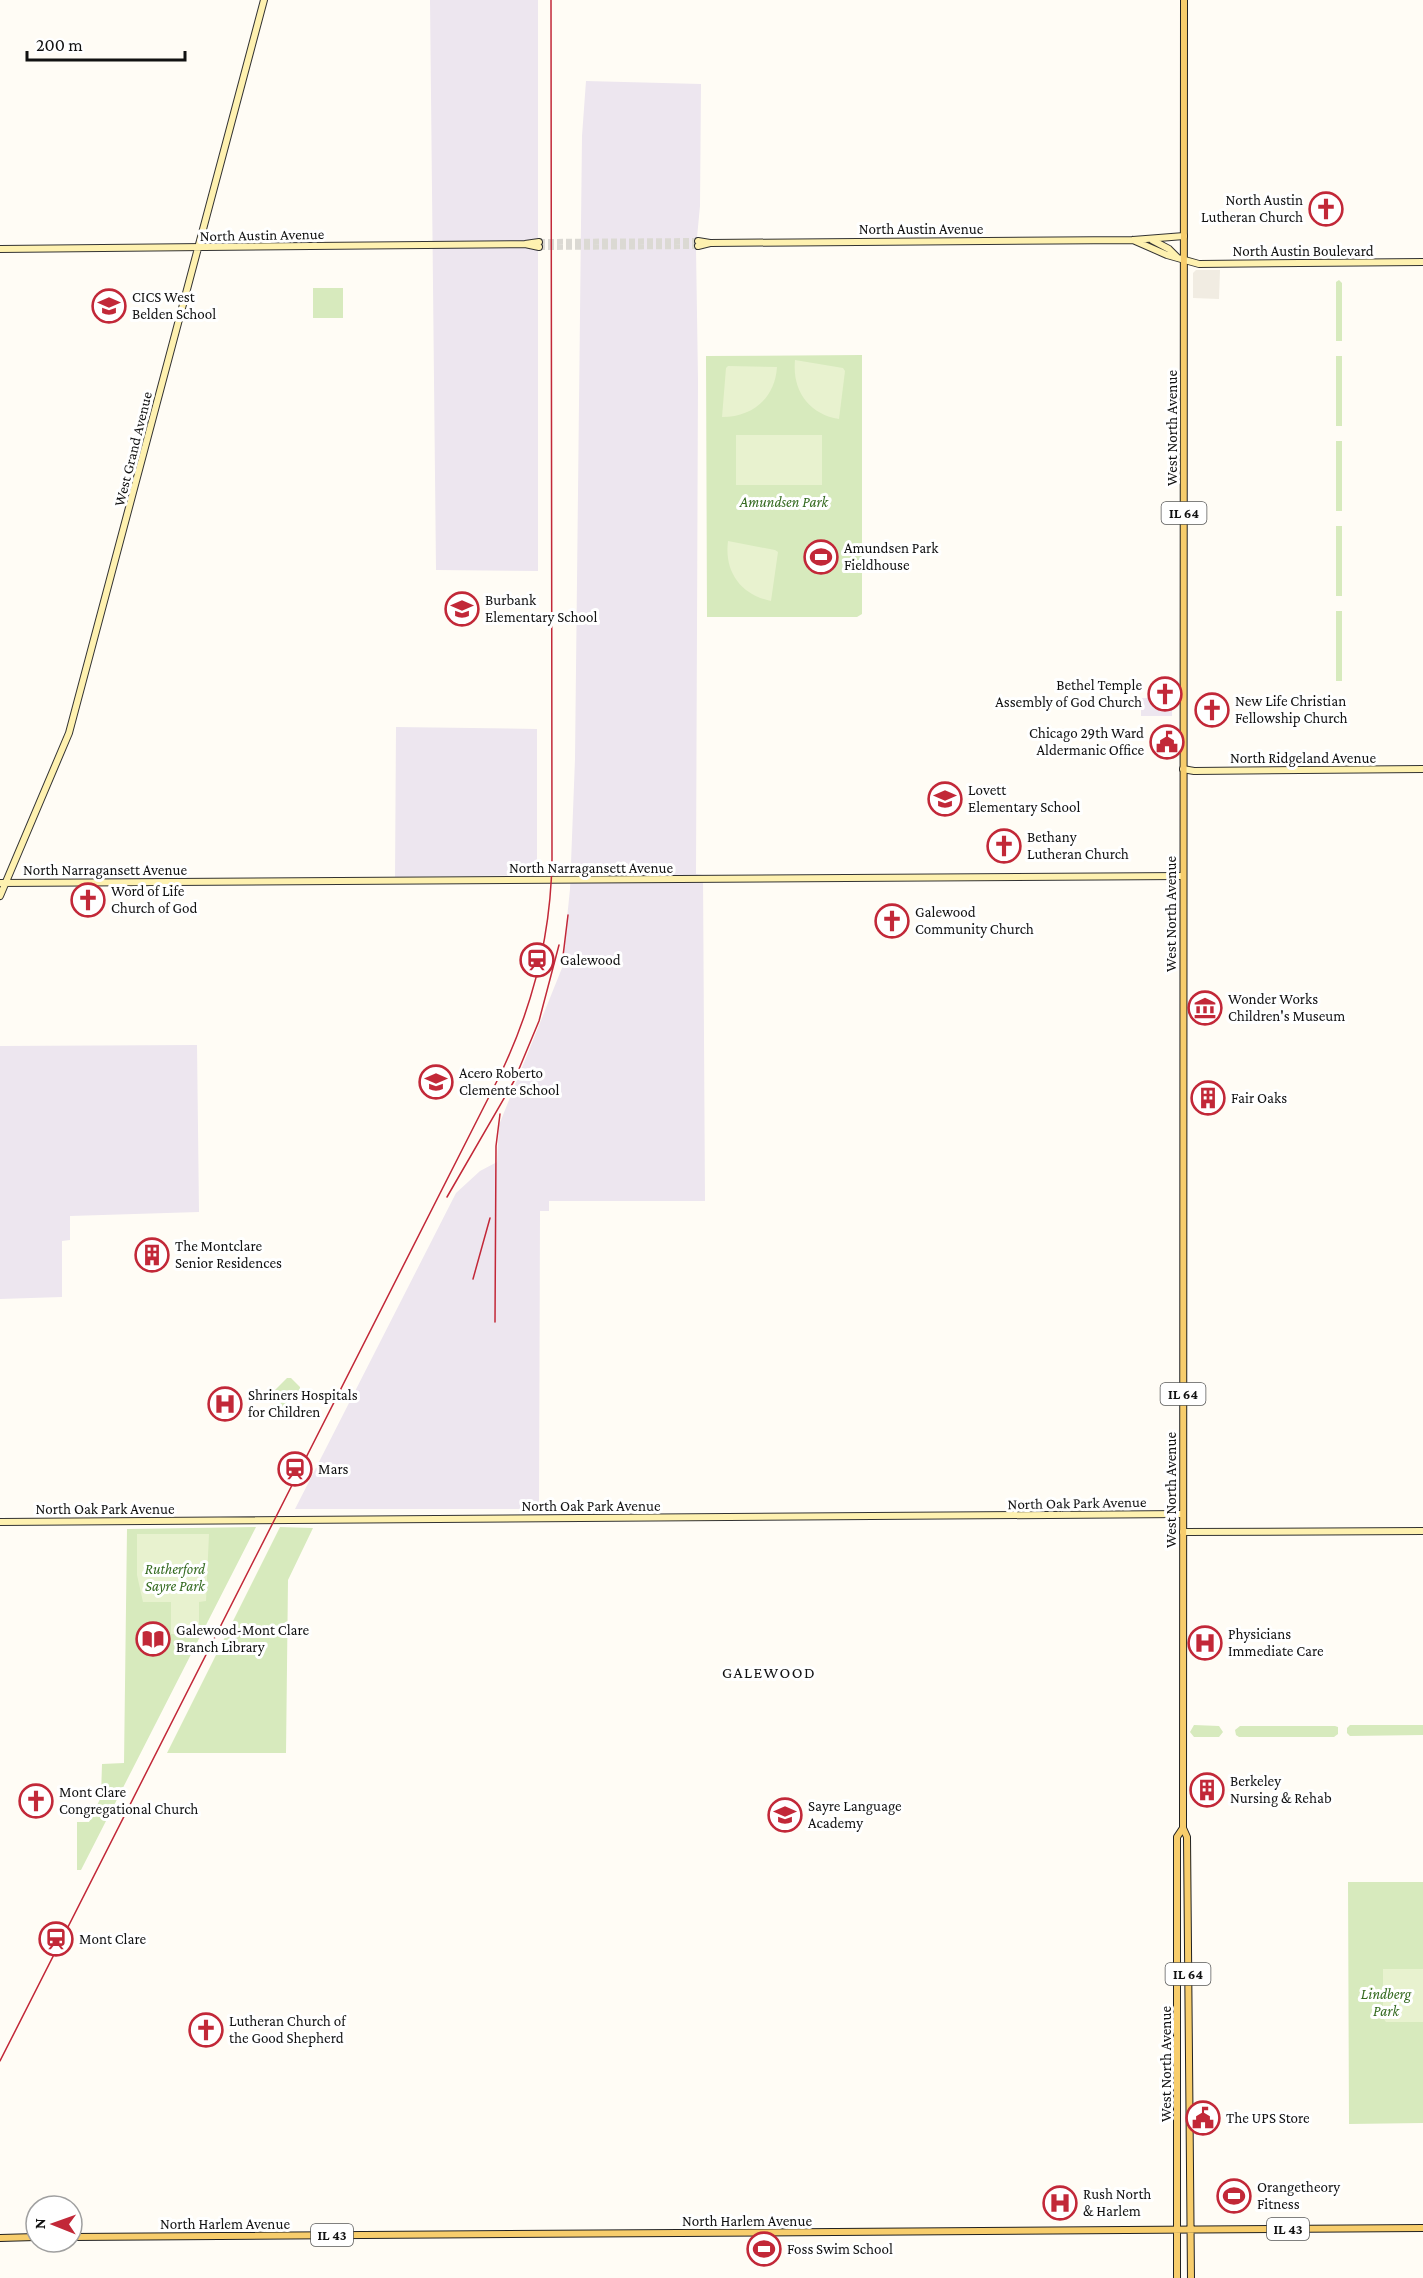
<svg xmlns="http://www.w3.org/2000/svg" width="1423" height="2278" viewBox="0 0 1423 2278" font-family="'Crimson Pro',serif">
	<rect width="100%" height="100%" fill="#fffcf5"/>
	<!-- industrial -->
	<path fill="#ede6ef" d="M430 0H538V571L436 570Z
		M586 81 701 84 700 206 696 248 698 380 696 874 703 875 705 1201H549V1211H540L539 1509H295L456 1193 480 1171 497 1162 499 1125 562 968 570 889 575 759 582 136Z
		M1141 698H1172V716H1141Z
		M396 727 537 729V875L395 877Z
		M197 1045 199 1212 70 1216V1240L62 1241V1297L0 1299V1046Z"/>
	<!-- green -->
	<path fill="#d7eabd" d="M1339 280 1342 283V341H1336V282Z
		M313 288H343V318H313Z
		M862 355V614L857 617H707L706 356Z
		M1336 356H1342V426H1336Z
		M1336 441H1342V511H1336Z
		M1336 526H1342V596H1336Z
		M1336 611H1342V681H1336Z
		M287 1378H291L300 1387V1392L282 1407 270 1395Z
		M256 1527 81 1870H77V1822H89L101 1797 102 1764 124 1763 127 1529Z
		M280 1527 313 1528 288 1580 286 1753H167Z
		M1194 1725 1219 1726 1223 1732 1219 1737H1194L1190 1732Z
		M1350 1725H1423V1735L1350 1736 1347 1733V1728Z
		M1240 1726H1335L1338 1727V1734L1334 1737H1239L1236 1735 1235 1730Z
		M1348 1882H1423V2123L1349 2124Z"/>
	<!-- pitch -->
	<path fill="#e8f2cf" d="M795 360 843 368 845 371 839 419C809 414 792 391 795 360Z
		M728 366 777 367C775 398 753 417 722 417L726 368Z
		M736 435H822V485H736Z
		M728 541 775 550 778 552 771 601C741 595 724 572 728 541Z
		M137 1534H209L206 1601 199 1602V1634H171V1602H143L137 1575Z
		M1383 1969H1423V2022H1386L1383 2018Z"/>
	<!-- plaza -->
	<path fill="#f1ece2" d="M1196 270H1220L1219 299 1193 298V273Z"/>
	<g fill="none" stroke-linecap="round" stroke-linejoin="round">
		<!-- secondary-tunnel -->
		<path stroke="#dbd9d3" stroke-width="6" stroke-dasharray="6 3" stroke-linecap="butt" d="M539 242 698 241
			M539 247 698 246"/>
		<defs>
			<path id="secondary" d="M1133 240 1167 255 1199 264 1423 262
				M1152 240 1169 249 1177 257
				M698 241 710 243 1133 240 1184 236
				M525 244 539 247
				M698 246 710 243
				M0 249 525 244 539 242
				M1183 769 1194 771 1423 769
				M0 883 1183 876
				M0 896 69 733 264 0
				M0 1522 1183 1514
				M1183 1532 1423 1531"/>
			<path id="primary" d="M1184 0 1183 1828 1187 1837 1191 2278
				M72 2237 1423 2228
				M0 2238 36 2237
				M1177 2278V1837L1183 1828"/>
		</defs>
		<!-- secondary casing -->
		<use href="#secondary" stroke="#333" stroke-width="8"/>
		<!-- primary casing -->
		<use href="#primary" stroke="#222" stroke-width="8"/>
		<!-- secondary -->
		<use href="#secondary" stroke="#fef1b0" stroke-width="6"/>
		<!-- primary -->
		<use href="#primary" stroke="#f7cd6c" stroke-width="6"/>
		<!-- rail -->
		<path stroke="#c22838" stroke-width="1.5" d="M563 956 568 915
			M447 1197 514 1081 539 1021 559 945
			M473 1279 490 1218
			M495 1322 496 1146 500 1114
			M0 2061 499 1077C533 1007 551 937 552 859L551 0"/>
	</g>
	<!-- icons -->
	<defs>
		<symbol id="church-ring" viewBox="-11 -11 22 22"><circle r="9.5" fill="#fff" stroke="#c22838" stroke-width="1.5"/><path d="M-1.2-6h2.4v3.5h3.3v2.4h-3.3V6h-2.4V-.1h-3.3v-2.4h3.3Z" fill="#c22838"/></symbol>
		<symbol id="school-ring" viewBox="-11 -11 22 22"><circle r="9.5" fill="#fff" stroke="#c22838" stroke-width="1.5"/><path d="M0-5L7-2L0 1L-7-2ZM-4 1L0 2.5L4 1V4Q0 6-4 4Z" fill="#c22838"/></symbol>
		<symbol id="stadium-ring" viewBox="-11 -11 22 22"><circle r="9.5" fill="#fff" stroke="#c22838" stroke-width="1.5"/><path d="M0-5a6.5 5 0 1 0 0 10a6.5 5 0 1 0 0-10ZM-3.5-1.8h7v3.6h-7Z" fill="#c22838"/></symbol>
		<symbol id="civic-ring" viewBox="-11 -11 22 22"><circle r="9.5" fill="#fff" stroke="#c22838" stroke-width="1.5"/><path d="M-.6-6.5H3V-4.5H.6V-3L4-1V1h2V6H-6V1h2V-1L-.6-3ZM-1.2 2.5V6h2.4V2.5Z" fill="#c22838"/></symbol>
		<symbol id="station-ring" viewBox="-11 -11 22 22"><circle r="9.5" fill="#fff" stroke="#c22838" stroke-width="1.5"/><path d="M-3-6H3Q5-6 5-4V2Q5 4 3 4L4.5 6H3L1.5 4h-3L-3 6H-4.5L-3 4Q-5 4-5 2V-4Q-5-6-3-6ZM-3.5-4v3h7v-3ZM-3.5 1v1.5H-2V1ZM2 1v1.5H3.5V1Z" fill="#c22838"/></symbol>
		<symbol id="museum-ring" viewBox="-11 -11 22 22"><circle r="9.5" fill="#fff" stroke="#c22838" stroke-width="1.5"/><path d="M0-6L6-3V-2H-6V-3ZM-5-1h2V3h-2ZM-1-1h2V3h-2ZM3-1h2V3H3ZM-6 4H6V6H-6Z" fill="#c22838"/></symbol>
		<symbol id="building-ring" viewBox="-11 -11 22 22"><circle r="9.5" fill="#fff" stroke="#c22838" stroke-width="1.5"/><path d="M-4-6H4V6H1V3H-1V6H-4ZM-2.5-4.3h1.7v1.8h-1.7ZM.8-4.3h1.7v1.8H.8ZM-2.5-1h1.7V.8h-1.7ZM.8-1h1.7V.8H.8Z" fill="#c22838"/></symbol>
		<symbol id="hospital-ring" viewBox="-11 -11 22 22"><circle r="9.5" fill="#fff" stroke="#c22838" stroke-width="1.5"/><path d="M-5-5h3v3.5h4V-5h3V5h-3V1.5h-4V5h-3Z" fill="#c22838"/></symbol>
		<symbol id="library-ring" viewBox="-11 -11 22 22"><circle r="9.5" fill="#fff" stroke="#c22838" stroke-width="1.5"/><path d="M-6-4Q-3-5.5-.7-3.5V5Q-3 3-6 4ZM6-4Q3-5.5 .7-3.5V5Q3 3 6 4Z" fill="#c22838"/></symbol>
	</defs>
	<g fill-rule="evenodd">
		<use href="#church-ring" x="1307" y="190" width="38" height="38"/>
		<use href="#school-ring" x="90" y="287" width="38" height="38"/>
		<use href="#stadium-ring" x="802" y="538" width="38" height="38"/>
		<use href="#school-ring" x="443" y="590" width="38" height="38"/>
		<use href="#church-ring" x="1146" y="675" width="38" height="38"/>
		<use href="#church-ring" x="1193" y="691" width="38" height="38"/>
		<use href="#civic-ring" x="1148" y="723" width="38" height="38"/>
		<use href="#school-ring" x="926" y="780" width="38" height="38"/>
		<use href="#church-ring" x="985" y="827" width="38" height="38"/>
		<use href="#church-ring" x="69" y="881" width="38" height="38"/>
		<use href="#church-ring" x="873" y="902" width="38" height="38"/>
		<use href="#station-ring" x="518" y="941" width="38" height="38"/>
		<use href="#museum-ring" x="1186" y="989" width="38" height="38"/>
		<use href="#school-ring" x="417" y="1063" width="38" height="38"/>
		<use href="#building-ring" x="1189" y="1079" width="38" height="38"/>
		<use href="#building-ring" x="133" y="1236" width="38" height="38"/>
		<use href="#hospital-ring" x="206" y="1385" width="38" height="38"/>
		<use href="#station-ring" x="276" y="1450" width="38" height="38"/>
		<use href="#library-ring" x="134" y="1620" width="38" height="38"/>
		<use href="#hospital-ring" x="1186" y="1624" width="38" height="38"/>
		<use href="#building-ring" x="1188" y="1771" width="38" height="38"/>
		<use href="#church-ring" x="17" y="1782" width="38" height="38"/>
		<use href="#school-ring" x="766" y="1796" width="38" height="38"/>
		<use href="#station-ring" x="37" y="1920" width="38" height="38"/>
		<use href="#church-ring" x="187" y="2011" width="38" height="38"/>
		<use href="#civic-ring" x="1184" y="2099" width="38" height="38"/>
		<use href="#stadium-ring" x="1215" y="2177" width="38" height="38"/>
		<use href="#hospital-ring" x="1041" y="2184" width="38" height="38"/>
		<use href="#stadium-ring" x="745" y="2230" width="38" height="38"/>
	</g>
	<g text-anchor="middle" stroke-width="6" stroke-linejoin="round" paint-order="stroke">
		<!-- shield labels -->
		<g fill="#fff" stroke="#585858" stroke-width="1.5">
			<rect x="1161.5" y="502" width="45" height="22" rx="4.5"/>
			<rect x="1160.5" y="1383" width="45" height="22" rx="4.5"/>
			<rect x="1165.5" y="1963" width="45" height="22" rx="4.5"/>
			<rect x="1267" y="2218" width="42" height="22" rx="4.5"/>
			<rect x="311" y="2224" width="42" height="22" rx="4.5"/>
		</g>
		<g font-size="14" font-weight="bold" fill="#111">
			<text x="1184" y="518">IL 64</text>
			<text x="1183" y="1399">IL 64</text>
			<text x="1188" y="1979">IL 64</text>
			<text x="1288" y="2234">IL 43</text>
			<text x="332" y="2240">IL 43</text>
		</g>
		<!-- poi labels -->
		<g font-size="15" fill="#111" stroke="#fff" text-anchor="start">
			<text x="1303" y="205" text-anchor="end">North Austin<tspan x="1303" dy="17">Lutheran Church</tspan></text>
			<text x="132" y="302">CICS West<tspan x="132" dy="17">Belden School</tspan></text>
			<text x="844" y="553">Amundsen Park<tspan x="844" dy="17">Fieldhouse</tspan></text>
			<text x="485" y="605">Burbank<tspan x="485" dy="17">Elementary School</tspan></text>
			<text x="1142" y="690" text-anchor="end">Bethel Temple<tspan x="1142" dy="17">Assembly of God Church</tspan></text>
			<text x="1235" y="706">New Life Christian<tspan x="1235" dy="17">Fellowship Church</tspan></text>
			<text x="1144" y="738" text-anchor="end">Chicago 29th Ward<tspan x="1144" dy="17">Aldermanic Office</tspan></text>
			<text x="968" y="795">Lovett<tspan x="968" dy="17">Elementary School</tspan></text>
			<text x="1027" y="842">Bethany<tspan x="1027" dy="17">Lutheran Church</tspan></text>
			<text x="111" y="896">Word of Life<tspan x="111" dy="17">Church of God</tspan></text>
			<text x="915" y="917">Galewood<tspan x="915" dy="17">Community Church</tspan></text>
			<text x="560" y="965">Galewood</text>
			<text x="1228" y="1004">Wonder Works<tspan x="1228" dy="17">Children's Museum</tspan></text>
			<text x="459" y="1078">Acero Roberto<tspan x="459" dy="17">Clemente School</tspan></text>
			<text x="1231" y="1103">Fair Oaks</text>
			<text x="175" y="1251">The Montclare<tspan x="175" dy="17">Senior Residences</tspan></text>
			<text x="248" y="1400">Shriners Hospitals<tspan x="248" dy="17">for Children</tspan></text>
			<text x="318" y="1474">Mars</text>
			<text x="176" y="1635">Galewood-Mont Clare<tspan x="176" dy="17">Branch Library</tspan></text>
			<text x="1228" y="1639">Physicians<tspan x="1228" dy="17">Immediate Care</tspan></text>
			<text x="1230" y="1786">Berkeley<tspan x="1230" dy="17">Nursing &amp; Rehab</tspan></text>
			<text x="59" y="1797">Mont Clare<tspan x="59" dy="17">Congregational Church</tspan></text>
			<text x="808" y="1811">Sayre Language<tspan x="808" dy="17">Academy</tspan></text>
			<text x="79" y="1944">Mont Clare</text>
			<text x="229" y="2026">Lutheran Church of<tspan x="229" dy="17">the Good Shepherd</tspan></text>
			<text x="1226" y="2123">The UPS Store</text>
			<text x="1257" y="2192">Orangetheory<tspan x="1257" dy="17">Fitness</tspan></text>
			<text x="1083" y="2199">Rush North<tspan x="1083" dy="17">&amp; Harlem</tspan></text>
			<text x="787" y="2254">Foss Swim School</text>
		</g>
		<!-- street labels -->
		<g font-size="15" fill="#111" stroke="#fff">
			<text x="921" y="234">North Austin Avenue</text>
			<text transform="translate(262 235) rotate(-1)" y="5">North Austin Avenue</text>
			<text x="1303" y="256">North Austin Boulevard</text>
			<text transform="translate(1172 428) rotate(-90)" y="5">West North Avenue</text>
			<text transform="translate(133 449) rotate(-76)" y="5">West Grand Avenue</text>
			<text x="1303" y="763">North Ridgeland Avenue</text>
			<text x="591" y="873">North Narragansett Avenue</text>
			<text x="105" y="875">North Narragansett Avenue</text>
			<text transform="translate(1171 914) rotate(-90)" y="5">West North Avenue</text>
			<text transform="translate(1171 1490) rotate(-90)" y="5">West North Avenue</text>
			<text transform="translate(1077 1503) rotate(-1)" y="5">North Oak Park Avenue</text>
			<text x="591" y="1511">North Oak Park Avenue</text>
			<text x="105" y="1514">North Oak Park Avenue</text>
			<text transform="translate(1166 2064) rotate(-90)" y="5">West North Avenue</text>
			<text x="747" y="2226">North Harlem Avenue</text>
			<text x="225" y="2229">North Harlem Avenue</text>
		</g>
		<!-- park labels -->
		<g font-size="15" font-style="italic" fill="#346a20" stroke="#fff">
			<text x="784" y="507">Amundsen Park</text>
			<text x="175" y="1574">Rutherford<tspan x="175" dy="17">Sayre Park</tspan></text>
			<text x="1386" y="1999">Lindberg<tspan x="1386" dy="17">Park</tspan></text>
		</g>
		<!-- neighbourhood labels -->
		<g font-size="16" letter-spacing="1.5" fill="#111" stroke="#fff">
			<text x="769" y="1678">GALEWOOD</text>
		</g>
	</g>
	<!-- north arrow -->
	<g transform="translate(54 2224) rotate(271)"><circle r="28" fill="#ffffff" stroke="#a0a0a0" stroke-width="1.5"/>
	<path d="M0-4.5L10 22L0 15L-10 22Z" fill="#c22838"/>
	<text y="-9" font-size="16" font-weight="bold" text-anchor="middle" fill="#111111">N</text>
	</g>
	<!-- scale -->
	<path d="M27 51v9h158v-9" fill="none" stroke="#111111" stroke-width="3"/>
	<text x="36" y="51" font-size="18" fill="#111111" stroke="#ffffff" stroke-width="4.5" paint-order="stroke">200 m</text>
</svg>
